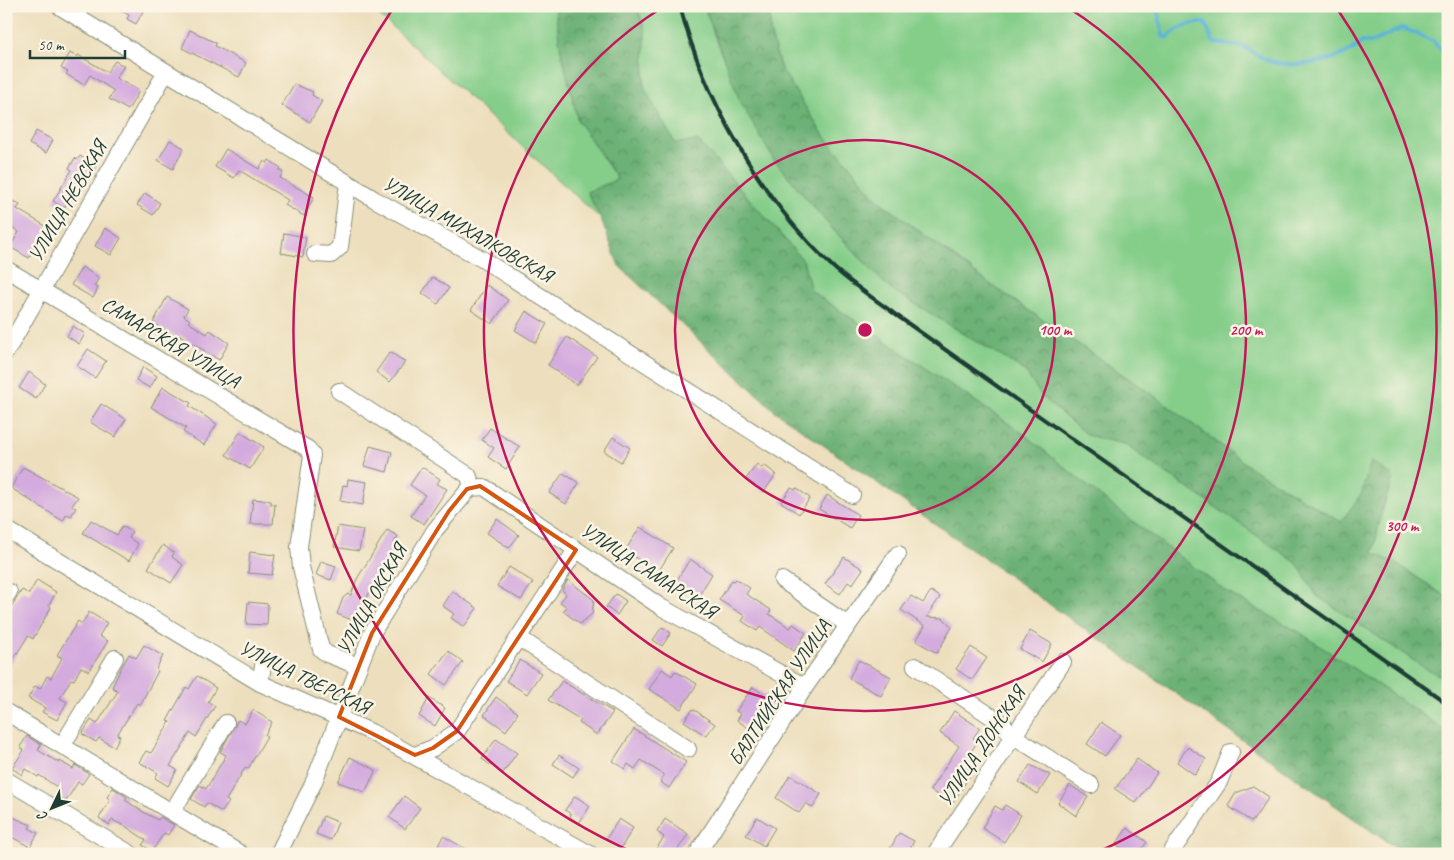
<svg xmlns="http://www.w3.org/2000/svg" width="1454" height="860" viewBox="0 0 1454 860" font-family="Caveat,sans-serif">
	<defs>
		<pattern id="forest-crowns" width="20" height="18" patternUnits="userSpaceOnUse" patternTransform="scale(1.25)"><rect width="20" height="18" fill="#6cb176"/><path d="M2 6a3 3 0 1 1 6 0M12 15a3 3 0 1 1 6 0" fill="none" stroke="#589162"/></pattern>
	</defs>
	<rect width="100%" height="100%" fill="#fcf5e5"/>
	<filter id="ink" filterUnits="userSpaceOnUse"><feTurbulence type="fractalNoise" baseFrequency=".02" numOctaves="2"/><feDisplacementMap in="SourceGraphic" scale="10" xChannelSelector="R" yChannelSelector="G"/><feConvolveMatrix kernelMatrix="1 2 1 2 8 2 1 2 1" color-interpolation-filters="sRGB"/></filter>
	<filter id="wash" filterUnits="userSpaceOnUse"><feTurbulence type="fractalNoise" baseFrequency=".0096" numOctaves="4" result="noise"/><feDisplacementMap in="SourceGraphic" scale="20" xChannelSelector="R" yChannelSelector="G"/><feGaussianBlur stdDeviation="1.12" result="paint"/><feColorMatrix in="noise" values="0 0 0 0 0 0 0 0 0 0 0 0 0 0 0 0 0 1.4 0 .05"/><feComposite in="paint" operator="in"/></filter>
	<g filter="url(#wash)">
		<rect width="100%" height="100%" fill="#eddfbd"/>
		<!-- grass -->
		<path fill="#85ce8a" stroke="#52865f" d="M365 6H555L560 46 578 121 618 180 587 192 601 219 386 21Z
			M637 6H704L720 51 772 157 827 223 889 288 1024 370 1043 398 1087 435 1124 444 1297 563 1317 596 1425 668 1448 679V732L1299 632 1228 593 1111 505 1021 432 811 291 803 260 698 141 675 144 644 88 645 31Z
			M770 6H1448V598L1397 564 1373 553 1381 514 1393 477 1371 461 1362 493 1341 522 1254 470 1160 400 987 282 879 201 822 133 780 67 770 32Z"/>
		<!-- forest -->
		<path fill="url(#forest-crowns)" stroke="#467755" d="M555 6H637L645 31 644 88 675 143 698 141 803 260 811 291 1021 432 1111 505 1228 593 1299 632 1448 732V854H1404L775 411 619 266 601 219 587 192 618 179 578 121 560 46Z
			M704 6H770V32L780 67 822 133 879 201 987 282 1160 400 1254 470 1341 522 1362 493 1371 461 1393 477 1381 514 1373 553 1397 564 1448 598V679L1425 668 1317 596 1297 563 1124 444 1087 435 1043 398 1024 370 889 288 827 223 772 157 740 101Z"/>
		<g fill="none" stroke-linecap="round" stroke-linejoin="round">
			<!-- stream -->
			<path stroke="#5bb3d8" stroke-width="4" d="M1157 6 1163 36 1167 38C1179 27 1188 22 1205 23L1213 42C1223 45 1235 44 1244 47 1250 49 1258 57 1267 60 1295 70 1341 62 1362 42H1372L1403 28 1433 41 1448 57"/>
		</g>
		<g id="blocks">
			<!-- building -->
			<path fill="#d4abdf" d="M114 6H146L136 24 127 19 129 15Z
				M190 30 216 43 215 46 246 63 239 77 182 48Z
				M70 53 77 57 78 55 107 72 115 61 124 66 116 78 139 91 128 110 109 99 114 91 90 75 84 85 66 74 68 72 61 68Z
				M294 84 313 92 312 95 322 101 310 122 282 105Z
				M36 131 53 140 46 153 29 144Z
				M170 140 184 148 173 169 158 160Z
				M226 149 259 169 264 161 267 163 269 160 281 168 279 170 283 172 280 178 314 197 304 216 285 205 288 200 239 170 234 178 215 167Z
				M80 156 96 166 88 180 86 178 73 200 70 198 64 208 53 201 72 170 69 168 75 158 77 160Z
				M145 193 160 203 153 215 137 205Z
				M6 197 20 205 17 209 47 227 29 258 10 247 19 232 8 225 6 229Z
				M105 228 121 238 111 255 95 246Z
				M284 233 306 237 303 257 281 253Z
				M82 267 99 278 94 286 98 288 93 298 71 285Z
				M433 277 449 288 438 304 422 293Z
				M487 285 508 300 492 324 471 310Z
				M167 297 188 309 184 316 190 320 188 322 207 334 210 330 229 343 219 360 180 335 179 338 153 323Z
				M526 311 547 324 536 343 515 330Z
				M73 326 85 334 79 344 67 336Z
				M567 337 597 357 577 385 548 365Z
				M88 349 106 361 95 378 77 366Z
				M390 352 405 362 390 382 376 372Z
				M143 367 157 376 150 388 136 380Z
				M29 372 45 384 36 399 19 388Z
				M163 387 191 403 189 406 217 424 204 445 183 432 186 428 151 407Z
				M101 404 126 419 115 437 90 422Z
				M490 428 520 447 506 469 488 457 494 448 482 440Z
				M240 432 264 447 250 469 226 455Z
				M613 437 630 448 621 462 604 451Z
				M370 446 392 452 387 472 364 466Z
				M757 464 762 468 764 465 776 474 764 492 746 479Z
				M23 467 78 497 72 506 76 508 71 516 67 514 63 521 11 488Z
				M422 467 440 479 437 484 447 489 424 524 411 516 425 495 410 485Z
				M563 473 579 483 566 504 549 493Z
				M348 479 367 482 363 505 340 501 343 485 347 486Z
				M791 488 795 490 796 488 810 498 799 514 781 502Z
				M827 495 858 515 850 528 819 509Z
				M253 499 271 501V504H275L273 524H250Z
				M497 519 519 535 509 548 487 533Z
				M91 520 117 535 122 526 132 532 129 538 138 544 129 561 83 533Z
				M338 526 363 530 359 551 334 547Z
				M640 527 673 548 658 572 625 551Z
				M387 530 398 536 394 543 401 547 389 567 385 564 373 594 369 593 357 622 337 614 343 598 348 594 351 595 357 579Z
				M163 545 174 553 172 557 183 565 171 583 148 568Z
				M250 552 275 555 272 575 248 573Z
				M844 557 863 569 852 585 848 582 840 594 825 584Z
				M690 559 712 574 698 597 675 583Z
				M321 561 336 566 331 580 316 575Z
				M509 567 533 582 521 600 497 586Z
				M736 579 750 588 746 594 771 610 769 614 790 628 793 624 806 633 794 651 760 627 757 631 742 621 745 616 719 600 732 580 734 581Z
				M37 580 56 592 49 605 51 607 33 639 28 636 6 671V615L22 590 29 594Z
				M568 580 594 600 592 614 580 624 563 611 567 607 560 602 566 594 562 590Z
				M452 591 477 608 464 627 451 618 454 614 443 606Z
				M931 591 940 597 927 617 943 618 952 627 937 653 916 641 925 626 901 610 911 596 923 603Z
				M616 594 626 601 617 615 606 607Z
				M248 602 268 604 267 625 246 624Z
				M89 612 107 623 99 636 108 641 89 671 81 667 74 680 71 679 60 698 67 702 57 720 42 712 45 708 28 698 35 686 40 689 47 676 51 678 62 658 57 655 63 645 78 621 82 624Z
				M662 627 671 633 662 646 653 640Z
				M1030 631 1052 644 1042 662 1020 649Z
				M144 645 163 656 156 669 158 671 140 705 137 703 117 735 120 736 114 747 99 738 96 742 82 734 91 720 97 724 118 691 112 687 121 668 129 654 136 658Z
				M971 647 987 658 972 680 956 669Z
				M448 651 463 662 446 685 431 674Z
				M520 660 541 673 527 694 506 681Z
				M859 660 891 677 881 696 849 678Z
				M662 669 672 676 675 671 697 684 681 709 649 689Z
				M197 676 216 688 208 702 215 706 196 737 190 733 178 753 170 766 177 770 168 786 155 778 158 773 139 762 146 751 151 753 170 722 167 721 180 698 186 687 189 689Z
				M562 681 613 712 597 735 579 723 581 720 548 700Z
				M753 687 771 699 768 703 772 706 759 725 753 721 748 728 737 720 741 714 736 711Z
				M496 697 518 713 506 731 484 715Z
				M429 698 445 708 435 726 419 716Z
				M693 709 715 724 706 736 684 721Z
				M253 710 272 722 265 735 267 736 248 769 245 768 226 800 229 802 222 812 207 803 204 807 191 799 200 785 206 789 226 755 220 752 238 720 245 724Z
				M954 711 980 728 973 738 978 741 962 765 972 772 952 804 930 790 959 746 940 733Z
				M1101 722 1120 735 1105 756 1087 744Z
				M634 729 686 762 669 788 660 782 664 775 641 760 635 769 628 764 625 769 613 761Z
				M27 736 41 745 38 750 59 763 60 761 73 769 75 765 89 774 82 784 78 782 66 801 56 794 60 789 39 775 38 777 25 769 22 775 12 768 24 750 20 747Z
				M496 739 517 753 503 773 482 759Z
				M1188 747 1206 759 1195 775 1177 762Z
				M559 755 579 768 573 777 553 764Z
				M350 757 376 770 365 792 338 782Z
				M1137 759 1157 773 1136 803 1115 789Z
				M1030 765 1050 775 1038 794 1019 782Z
				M790 775 821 794 813 808 806 803 799 813 776 798Z
				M1070 785 1088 797 1076 816 1058 803Z
				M1253 786 1269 797 1252 822 1228 806 1236 793Z
				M113 788 127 797 125 800 145 813 158 820 160 817 174 825 168 835 164 833 152 851 142 845 146 840 125 826 112 820 109 825 99 818 110 800 107 797Z
				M404 796 420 808 405 829 389 817Z
				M575 796 590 806 579 823 570 817 571 814 565 810Z
				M1005 805 1021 815 1004 842 982 828 995 806 1002 810Z
				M6 814 31 825 29 828 38 833 30 847 6 834Z
				M323 816 338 822 331 840 316 834Z
				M757 817 775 828 764 846 746 835Z
				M619 819 633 828 621 848 606 839Z
				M665 819 688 834 675 854H653L664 837 657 832Z
				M1127 828 1147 842 1138 854H1130L1116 844Z
				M899 833 914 841 907 854H887Z
				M443 836 475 854H434Z"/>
		</g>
	</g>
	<g filter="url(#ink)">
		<use href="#blocks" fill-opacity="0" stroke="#868e78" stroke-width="1"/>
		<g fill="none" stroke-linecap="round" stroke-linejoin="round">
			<defs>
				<path id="minor" d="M59 6 374 199 482 259 852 495
					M315 254 331 255 340 247 348 183
					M6 269 308 449 312 455 299 547 301 567 321 649 327 654 358 666
					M6 352 166 72
					M339 391 468 475 473 487
					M6 529 260 683 371 732 590 854
					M782 580 848 625
					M6 596 9 592
					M519 638 688 749
					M915 666 1003 724 1012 735 1091 785
					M260 683 264 660
					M6 712 241 854
					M62 746 115 658
					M415 755 433 748 457 731 576 550
					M6 780 131 854
					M172 812 226 723
					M278 854 313 784 372 633 435 530 470 488 484 487 661 607 805 687
					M697 854 805 687 898 554
					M935 854 1063 662
					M1170 854 1219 782 1231 752"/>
			</defs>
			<!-- minor casing -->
			<use href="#minor" stroke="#868e78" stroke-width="18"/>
			<!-- minor -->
			<use href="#minor" stroke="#fff" stroke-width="16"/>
			<!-- rail -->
			<path stroke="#1f3d34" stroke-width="4" d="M680 6C704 99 762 200 832 266 851 284 875 299 896 315L1448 704"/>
		</g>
	</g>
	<!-- marked area -->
	<path fill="none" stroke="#d45610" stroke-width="4" stroke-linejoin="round" d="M480 486 576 550 457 731 433 748 415 755 339 717 372 633 449 511 467 489Z"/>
	<!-- distance rings -->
	<g fill="none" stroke="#c2185b" stroke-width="2.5">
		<circle cx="865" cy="330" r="190"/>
		<path d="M1067 7A381 381 0 1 1 663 7"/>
		<path d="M637 854A571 571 0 0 1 394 7M1336 7A571 571 0 0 1 1093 854"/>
	</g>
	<g text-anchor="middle" stroke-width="5" stroke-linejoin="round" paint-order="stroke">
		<!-- street labels -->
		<g font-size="20" fill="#1f3d34" stroke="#fcf5e5">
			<text transform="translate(67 201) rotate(-60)" y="7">УЛИЦА НЕВСКАЯ</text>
			<text transform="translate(468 229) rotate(30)" y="7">УЛИЦА МИХАЛКОВСКАЯ</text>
			<text transform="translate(171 342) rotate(31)" y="7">САМАРСКАЯ УЛИЦА</text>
			<text transform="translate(649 570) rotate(33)" y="7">УЛИЦА САМАРСКАЯ</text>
			<text transform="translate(371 599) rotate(-61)" y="7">УЛИЦА ОКСКАЯ</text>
			<text transform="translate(305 677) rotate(26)" y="7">УЛИЦА ТВЕРСКАЯ</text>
			<text transform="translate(779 692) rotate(-57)" y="7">БАЛТИЙСКАЯ УЛИЦА</text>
			<text transform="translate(981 746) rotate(-56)" y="7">УЛИЦА ДОНСКАЯ</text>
		</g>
	</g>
	<circle cx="865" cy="330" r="8" fill="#c2185b" stroke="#fcf5e5" stroke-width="2.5"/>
	<g font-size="15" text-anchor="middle" font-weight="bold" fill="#c2185b" stroke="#fcf5e5" stroke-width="5" stroke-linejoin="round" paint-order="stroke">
		<text x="1055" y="335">100 m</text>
		<text x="1246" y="335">200 m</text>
		<text x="1402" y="531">300 m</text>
	</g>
	<!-- margin -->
	<rect width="1454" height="860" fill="none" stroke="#fcf5e5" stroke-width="25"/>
	<!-- north arrow -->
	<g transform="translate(52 808) rotate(227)" stroke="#fcf5e5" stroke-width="4" paint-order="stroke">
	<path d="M0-4L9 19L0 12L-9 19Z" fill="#1f3d34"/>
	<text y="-8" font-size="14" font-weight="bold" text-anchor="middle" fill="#1f3d34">С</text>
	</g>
	<!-- scale -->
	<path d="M30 50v8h95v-8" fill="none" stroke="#1f3d34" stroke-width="2.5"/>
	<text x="38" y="50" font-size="15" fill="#1f3d34" stroke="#fcf5e5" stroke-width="4" paint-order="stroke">50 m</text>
</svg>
